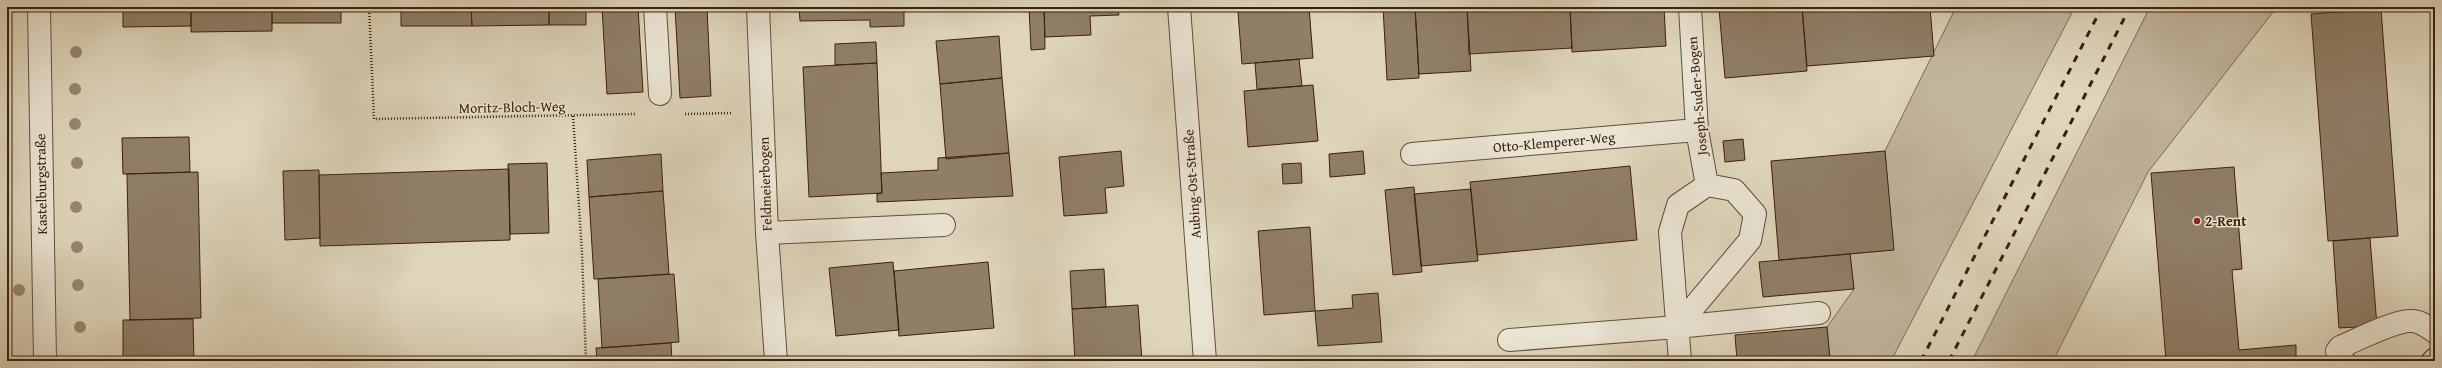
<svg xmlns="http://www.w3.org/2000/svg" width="2442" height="368" viewBox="0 0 2442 368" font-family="'Gentium Book Plus',serif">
	<rect width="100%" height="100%" fill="#ded5bb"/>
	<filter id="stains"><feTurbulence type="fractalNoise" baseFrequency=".005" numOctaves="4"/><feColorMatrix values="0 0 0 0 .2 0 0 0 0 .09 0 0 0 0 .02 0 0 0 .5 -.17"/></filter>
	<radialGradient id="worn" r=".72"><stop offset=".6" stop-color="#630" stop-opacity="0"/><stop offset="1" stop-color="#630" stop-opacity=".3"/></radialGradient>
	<!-- green -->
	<path fill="#c2b69e" stroke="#7f6b56" d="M1956 7H2075L1891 361H1830L1827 327 1854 289 1850 254 1893 250 1885 151Z
		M2150 7H2277L2148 172 2053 361H1972Z"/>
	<!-- building -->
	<path fill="#907e68" stroke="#3c200e" d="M123 7H191V26L123 27Z
		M191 7H272V31L191 32Z
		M272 7H341V23H272Z
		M401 7H471L472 26H401Z
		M471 7H549V25L472 26Z
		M549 7H586V25H549Z
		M602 7H638L643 92 607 94Z
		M675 7H707L711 96 680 98Z
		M799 7H904V26L870 27V20L800 21Z
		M1029 7H1044L1045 49 1031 50Z
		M1044 7H1118L1119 15 1090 16 1091 35 1045 37Z
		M1294 7H1309L1313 58 1242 64 1238 12Z
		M1383 7H1415L1419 78 1387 80Z
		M1415 7H1467L1471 71 1419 74Z
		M1467 7H1570L1572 48 1469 54Z
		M1570 7H1664L1666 46 1572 52Z
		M1738 7H1802L1807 71 1725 78 1719 9Z
		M1802 7H1930L1934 56 1807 66Z
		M2381 9 2398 236 2328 241 2311 14Z
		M999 36 1002 78 940 84 936 41Z
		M876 42 877 63 835 65V44Z
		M1299 59 1302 86 1257 89 1255 63Z
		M877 63 882 193 809 197 803 67Z
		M1002 78 1009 153 946 159 940 84Z
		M1313 85 1318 141 1248 147 1244 91Z
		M189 137 190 172 123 174 122 138Z
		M1743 139 1745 160 1725 162 1723 141Z
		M1121 151 1124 186 1105 188 1107 213 1064 216 1059 157Z
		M1363 151 1365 174 1330 177 1329 154Z
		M1885 151 1894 250 1779 260 1771 161Z
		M1009 153 1013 196 877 202V194L882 193 881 173 938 170V158Z
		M661 154 663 191 589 197 587 160Z
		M547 163 549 233 510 234 508 164Z
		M1301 163 1302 183 1283 184 1282 164Z
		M1630 166 1637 240 1477 255 1470 182Z
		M2234 167 2242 269 2232 270 2239 350 2296 345V359L2314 358V361H2166L2151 173Z
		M509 169 510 240 320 246 319 175Z
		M319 170 320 238 285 240 283 171Z
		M198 172 201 318 130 320 127 174Z
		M1414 187 1422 272 1393 275 1385 190Z
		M1471 189 1478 261 1421 266 1414 194Z
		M663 191 669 274 594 279 589 197Z
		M1310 227 1315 311 1264 315 1258 231Z
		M2370 238 2377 326 2339 328 2333 241Z
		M1850 254 1854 289 1763 297 1759 262Z
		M893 262 899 330 836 336 829 268Z
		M988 262 994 328 899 336 894 271Z
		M1104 269 1106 307 1072 309 1070 271Z
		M674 274 679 342 602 348 598 279Z
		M1378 293 1382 342 1318 346 1315 311 1353 308 1352 295Z
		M1138 305 1142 361H1075L1072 309Z
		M193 319 194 361H123V320Z
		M1827 327 1830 361H1737L1735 335Z
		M671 343 672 361H597L596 348Z
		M1645 359 1646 361H1622Z"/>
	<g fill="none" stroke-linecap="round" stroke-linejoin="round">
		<defs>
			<path id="minor" d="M39 7 45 361
				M655 7 660 94
				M758 7 767 233 776 361
				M1179 7 1205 361
				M1690 7 1697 130 1707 185
				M1412 154 1697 130
				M767 233 944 225
				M1677 327 1750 240 1755 214 1734 190 1707 185 1678 205 1670 232 1680 361
				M1509 340 1677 327 1819 313
				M2344 361 2337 351 2340 347C2357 340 2394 321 2410 321 2419 320 2428 327 2435 332"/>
			<path id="major" d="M2433 361 2435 359"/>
		</defs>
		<!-- minor casing -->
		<use href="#minor" stroke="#644d39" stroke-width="24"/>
		<!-- major casing -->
		<use href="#major" stroke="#3c200e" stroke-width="24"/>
		<!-- path -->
		<path stroke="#3c200e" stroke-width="2.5" stroke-dasharray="1 2" stroke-linecap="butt" d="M369 7 374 119 636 114
			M685 114 732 113
			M573 116 582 253 586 361"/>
		<!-- minor -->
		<use href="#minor" stroke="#eae4d3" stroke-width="22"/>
		<!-- major -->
		<use href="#major" stroke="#ded5bb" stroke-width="22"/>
		<!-- rail -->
		<path stroke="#3c200e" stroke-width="3" stroke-dasharray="7 7" stroke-linecap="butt" d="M1921 361 2102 7
			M1949 361 2130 7"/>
	</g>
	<!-- trees -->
	<g fill="#988670">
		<circle cx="76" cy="52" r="6"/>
		<circle cx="75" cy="89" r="6"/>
		<circle cx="75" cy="124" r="6"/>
		<circle cx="77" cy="163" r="6"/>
		<circle cx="76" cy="207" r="6"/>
		<circle cx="77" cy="247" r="6"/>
		<circle cx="78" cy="285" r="6"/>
		<circle cx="19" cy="290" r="6"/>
		<circle cx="80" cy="327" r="6"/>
	</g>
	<!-- markers -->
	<circle fill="#8f2418" stroke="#eae4d3" stroke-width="1.5" cx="2197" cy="221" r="4"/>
	<g text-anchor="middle" stroke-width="3" stroke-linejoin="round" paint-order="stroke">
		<!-- street labels -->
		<g font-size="14" fill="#3c200e" stroke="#eae4d3">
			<text transform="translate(1697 96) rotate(-95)" y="5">Joseph-Suder-Bogen</text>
			<text transform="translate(512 107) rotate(-1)" y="5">Moritz-Bloch-Weg</text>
			<text transform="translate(1554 142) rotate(-5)" y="5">Otto-Klemperer-Weg</text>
			<text transform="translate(41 184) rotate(-91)" y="5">Kastelburgstraße</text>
			<text transform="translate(765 184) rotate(-92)" y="5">Feldmeierbogen</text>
			<text transform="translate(1192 184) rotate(-94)" y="5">Aubing-Ost-Straße</text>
		</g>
		<!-- poi labels -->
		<g font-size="14" font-weight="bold" fill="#3c200e" stroke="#eae4d3" text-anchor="start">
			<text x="2205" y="226">2-Rent</text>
		</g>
	</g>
	<!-- margin -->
	<rect width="2442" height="368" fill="none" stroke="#ded5bb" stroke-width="24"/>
	<rect x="8" y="8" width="2426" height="352" fill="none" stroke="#3c200e" stroke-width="2"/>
	<rect x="12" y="12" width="2418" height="344" fill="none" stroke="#3c200e"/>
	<rect width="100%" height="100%" filter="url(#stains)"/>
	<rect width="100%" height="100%" fill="url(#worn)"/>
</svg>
